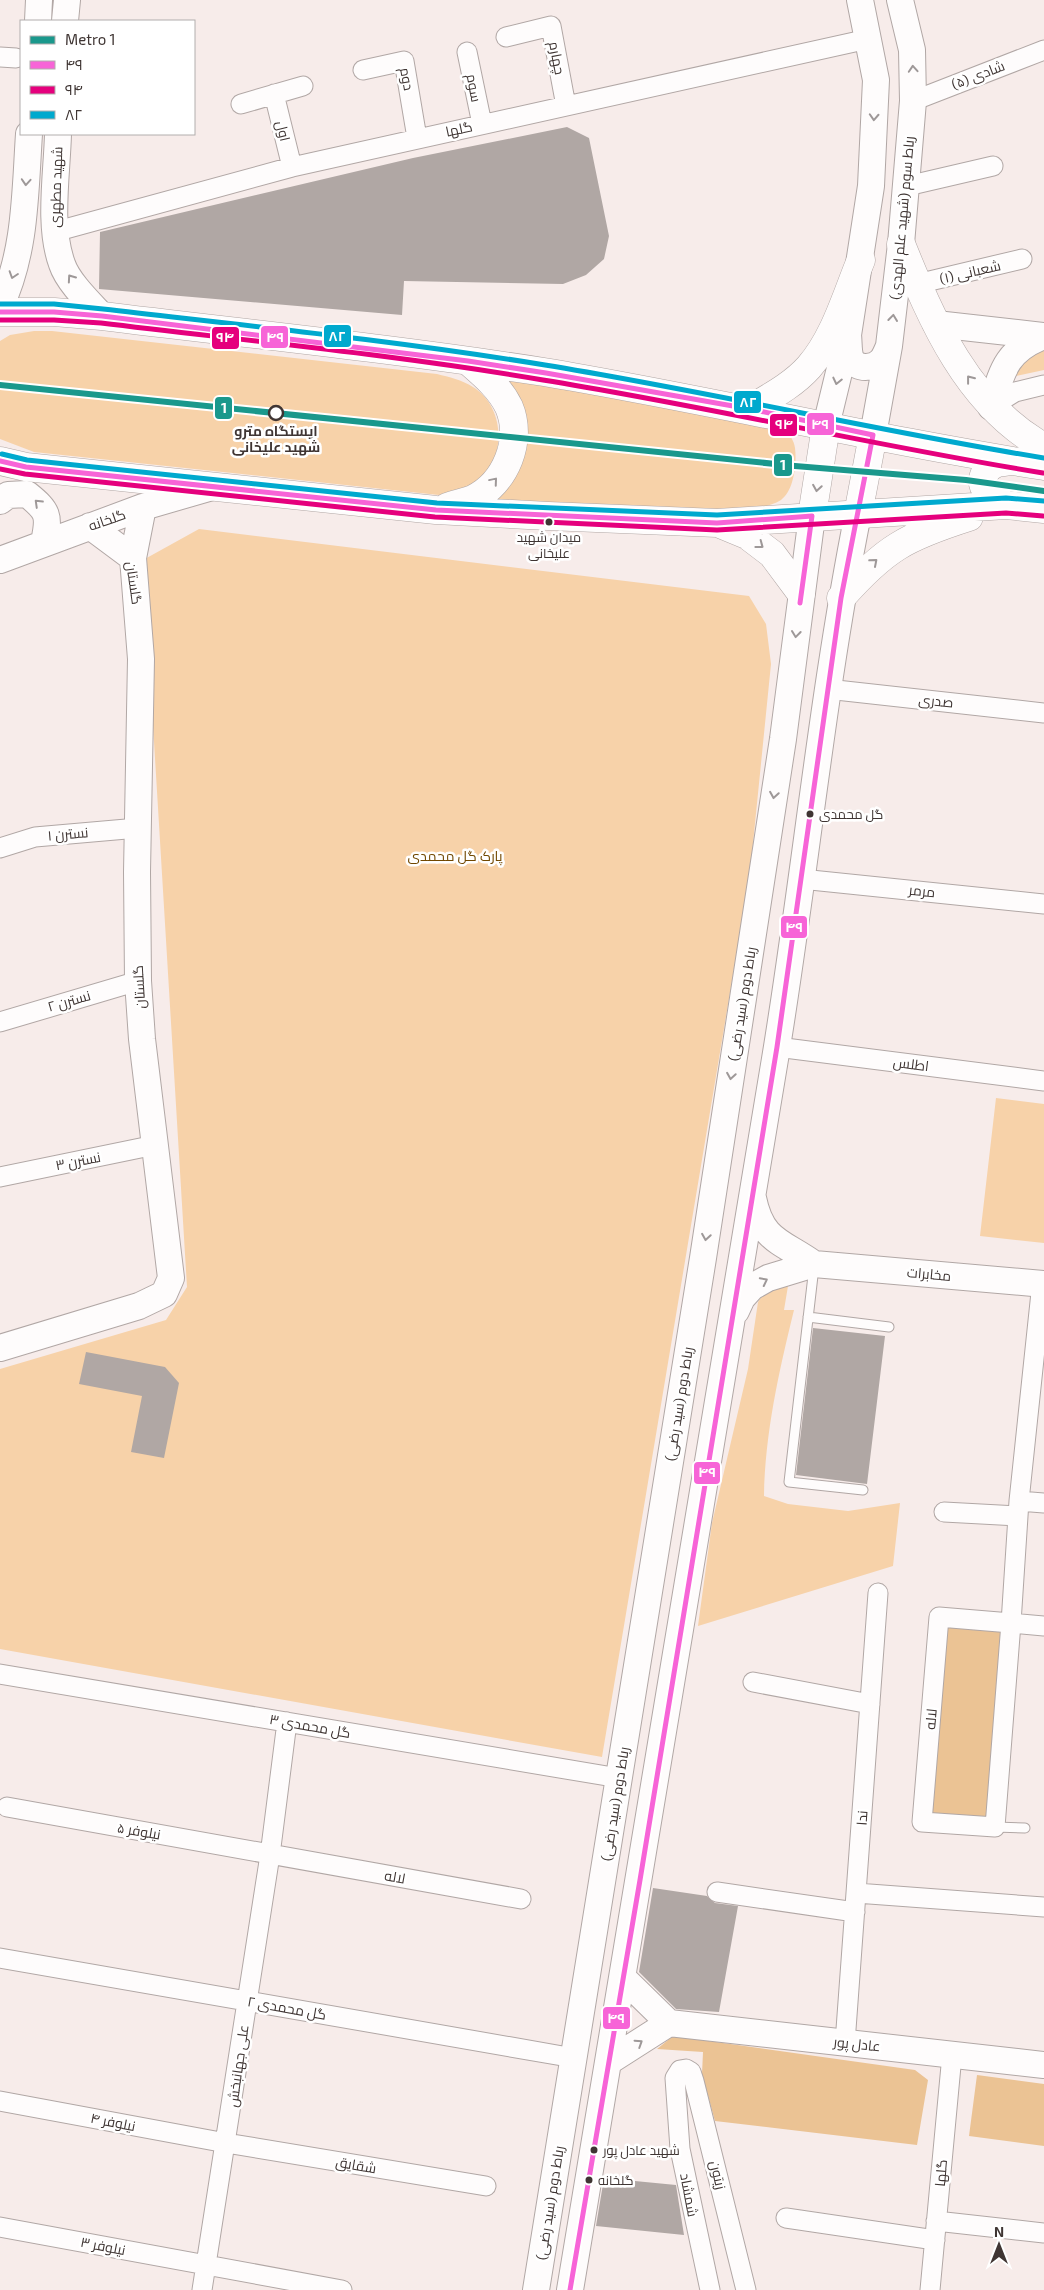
<svg xmlns="http://www.w3.org/2000/svg" width="1044" height="2290" viewBox="0 0 1044 2290" font-family="'Exo 2',Cairo,sans-serif">
	<rect width="100%" height="100%" fill="#f7ecea"/>
	<!-- green -->
	<path fill="#f7d2a9" d="M34 331H52L437 374C449 377 462 380 473 387 501 404 507 447 486 472 476 485 455 492 439 495L34 452 0 439V341L10 335Z
		M1044 345V370L1006 378Z
		M499 375 784 428C789 434 794 440 795 448 797 463 794 491 781 500 771 506 759 508 748 510L484 501 521 452Z
		M199 529 749 596 766 624 771 664 750 873 602 1757 0 1649V1369L166 1320 187 1287 143 560Z
		M996 1098 1044 1104V1243L980 1236Z
		M788 1286 784 1310H794C779 1371 765 1433 764 1496L788 1504 848 1511 900 1503 893 1566 698 1626 712 1523 748 1369 758 1302 768 1287Z"/>
	<!-- forest -->
	<path fill="#ebc394" d="M945 1627 1003 1632 987 1819 930 1814Z
		M673 2036 915 2070 928 2080 917 2145 715 2121 702 2074 703 2052 657 2049Z
		M977 2075 1044 2084V2146L969 2136Z"/>
	<!-- building -->
	<path fill="#b0a7a4" d="M567 127 589 138 609 236 604 259 586 275 563 284 404 281 402 315 99 289 100 232 413 158Z
		M813 1328 885 1336 867 1484 796 1475Z
		M86 1352 165 1367 179 1383 164 1458 131 1452 142 1396 79 1384Z
		M653 1888 707 1896 715 1903 738 1906 719 2012 676 2009 639 1972Z
		M604 2178 676 2185 684 2235 596 2226Z"/>
	<g fill="none" stroke-linecap="round" stroke-linejoin="round">
		<defs>
			<path id="lane" d="M814 1267 789 1482 863 1490
				M808 1317 889 1327
				M995 1827 1025 1828"/>
			<path id="street" d="M506 37 551 26 566 106
				M467 52 482 124
				M0 57 16 58
				M363 70 404 61 417 138
				M274 94 292 167
				M913 101 1044 50
				M241 104 303 86
				M907 186 993 166
				M54 232 292 167 868 39
				M917 284 1022 259
				M991 407 1015 392 1044 385
				M827 689 1044 713
				M0 848 35 837 138 828
				M801 879 1044 904
				M0 1022 138 981
				M777 1047 1044 1081
				M0 1177 155 1145
				M1042 1283 1019 1501 1011 1623 1044 1626
				M1019 1501 1044 1503
				M944 1512 1018 1516
				M939 1617 1011 1623 995 1827 922 1822Z
				M0 1674 619 1778
				M753 1682 870 1704
				M7 1807 521 1899
				M717 1892 855 1912
				M856 1893 1044 1907
				M0 1958 574 2058
				M845 2043 878 1593
				M0 2101 226 2143 486 2186
				M786 2218 935 2240
				M936 2221 1044 2233
				M0 2227 342 2290
				M202 2290 270 1855 287 1722
				M710 2290 680 2149 675 2078 680 2070 686 2069 691 2072 694 2081 746 2290
				M930 2290 952 2055"/>
			<path id="secondary" d="M38 21 39 0
				M65 21 67 0
				M58 134C57 174 48 226 62 264 68 282 89 302 102 316
				M0 307C26 252 25 193 29 134
				M936 324 1044 336
				M848 335C849 342 848 352 851 359 857 370 874 369 882 360 885 356 887 351 889 346
				M991 407C1002 371 1006 350 1044 336
				M826 426 848 335 871 186 876 80 860 0
				M873 435 889 346 901 244 913 101 912 50 900 0
				M0 501 8 495 27 494C48 511 50 515 44 542
				M90 526 133 558
				M0 560 143 507 212 487
				M753 1198C762 1242 782 1241 814 1264
				M736 1311 742 1298 752 1287 768 1278 814 1264 1044 1284
				M0 1348 139 1306 164 1294 171 1278 142 1039 138 981 137 872 141 659 133 558 143 507
				M623 1978 669 2023
				M669 2023 1044 2065
				M608 2062 669 2023
				M536 2290 703 1258 783 739 812 516
				M570 2290C639 1880 709 1470 775 1059 805 877 822 694 858 514"/>
			<path id="primary" d="M901 244C932 321 968 405 1044 447
				M0 312H54L102 316C249 334 397 349 544 372 712 400 876 440 1044 466
				M750 409C770 397 793 385 809 367 835 337 846 296 861 260
				M0 461 26 467 436 510 548 516 717 523 1006 505 1044 509
				M1006 505C994 498 977 489 985 473 987 469 989 467 993 465 998 462 1006 462 1012 461
				M447 507C456 504 465 502 473 499 506 483 523 440 509 407 500 388 483 374 468 361
				M858 514 873 435
				M812 516 826 426
				M718 523 747 535 772 554 801 593
				M841 598C885 548 906 537 969 517"/>
		</defs>
		<!-- lane casing -->
		<use href="#lane" stroke="#b1a7a5" stroke-width="11"/>
		<!-- street casing -->
		<use href="#street" stroke="#b1a7a5" stroke-width="21"/>
		<!-- secondary casing -->
		<use href="#secondary" stroke="#b1a7a5" stroke-width="28"/>
		<!-- primary casing -->
		<use href="#primary" stroke="#b1a7a5" stroke-width="29"/>
		<!-- lane -->
		<use href="#lane" stroke="#fefcfc" stroke-width="9"/>
		<!-- street -->
		<use href="#street" stroke="#fefcfc" stroke-width="19"/>
		<!-- secondary -->
		<use href="#secondary" stroke="#fefcfc" stroke-width="26"/>
		<!-- primary -->
		<use href="#primary" stroke="#fefcfc" stroke-width="28"/>
		<defs>
			<path id="bus-1" d="M0 312H54L102 316 468 361 546 373 750 409 873 435 841 598 777 1047 640 1880 570 2290
				M0 461 26 467 436 510 717 523 812 516 800 603"/>
			<path id="bus-2" d="M0 320H54L101 323C249 341 397 355 543 380 711 407 876 446 1043 473
				M0 469 25 474 435 517 717 530 1006 513 1043 516"/>
			<path id="bus-3" d="M0 304H54L103 309C250 326 398 341 545 365 712 392 877 431 1044 458
				M2 454 27 460 437 503 717 515 1006 498 1044 501"/>
		</defs>
		<!-- bus-1 casing -->
		<use href="#bus-1" stroke="#fff" stroke-width="9"/>
		<!-- bus-2 casing -->
		<use href="#bus-2" stroke="#fff" stroke-width="9"/>
		<!-- bus-3 casing -->
		<use href="#bus-3" stroke="#fff" stroke-width="9"/>
		<!-- bus-1 -->
		<use href="#bus-1" stroke="#f764d7" stroke-width="5"/>
		<!-- bus-2 -->
		<use href="#bus-2" stroke="#e5007d" stroke-width="5"/>
		<!-- bus-3 -->
		<use href="#bus-3" stroke="#00a9ce" stroke-width="5"/>
		<defs>
			<path id="metro-1" d="M0 385 795 466 966 480 1044 491"/>
		</defs>
		<!-- metro-1 casing -->
		<use href="#metro-1" stroke="#fff" stroke-width="10"/>
		<!-- metro-1 -->
		<use href="#metro-1" stroke="#1a988c" stroke-width="6"/>
	</g>
	<!-- one-way arrows -->
	<defs><path id="oneway-chevron" d="M-2-3.5L2.5 0L-2 3.5" fill="none" stroke-width="1.6" stroke-linecap="round" stroke-linejoin="round" transform="scale(1.25)"/></defs>
	<g stroke="#9e9898">
		<use href="#oneway-chevron" transform="translate(913 69) rotate(-94)"/>
		<use href="#oneway-chevron" transform="translate(874 117) rotate(93)"/>
		<use href="#oneway-chevron" transform="translate(26 182) rotate(94)"/>
		<use href="#oneway-chevron" transform="translate(13 275) rotate(108)"/>
		<use href="#oneway-chevron" transform="translate(71 278) rotate(-125)"/>
		<use href="#oneway-chevron" transform="translate(893 318) rotate(-83)"/>
		<use href="#oneway-chevron" transform="translate(970 379) rotate(-128)"/>
		<use href="#oneway-chevron" transform="translate(837 381) rotate(103)"/>
		<use href="#oneway-chevron" transform="translate(494 481) rotate(-50)"/>
		<use href="#oneway-chevron" transform="translate(817 488) rotate(99)"/>
		<use href="#oneway-chevron" transform="translate(38 503) rotate(-136)"/>
		<use href="#oneway-chevron" transform="translate(760 545) rotate(37)"/>
		<use href="#oneway-chevron" transform="translate(874 562) rotate(-41)"/>
		<use href="#oneway-chevron" transform="translate(796 634) rotate(97)"/>
		<use href="#oneway-chevron" transform="translate(774 795) rotate(99)"/>
		<use href="#oneway-chevron" transform="translate(731 1076) rotate(99)"/>
		<use href="#oneway-chevron" transform="translate(706 1237) rotate(99)"/>
		<use href="#oneway-chevron" transform="translate(764 1281) rotate(-27)"/>
		<use href="#oneway-chevron" transform="translate(639 2043) rotate(-33)"/>
	</g>
	<!-- markers -->
	<circle fill="#fff" stroke="#3f3533" stroke-width="2.5" cx="276" cy="413" r="7"/>
	<g fill="#3f3533" stroke="#fff" stroke-width="2">
		<circle cx="549" cy="522" r="4.5"/>
		<circle cx="810" cy="814" r="4.5"/>
		<circle cx="594" cy="2150" r="4.5"/>
		<circle cx="589" cy="2180" r="4.5"/>
	</g>
	<g text-anchor="middle" stroke-width="5" stroke-linejoin="round" paint-order="stroke">
		<!-- bus labels -->
		<g font-size="13" fill="#3f3533" stroke="#fff" text-anchor="start">
			<text x="549" y="542" text-anchor="middle">میدان شهید<tspan x="549" dy="16">علیخانی</tspan></text>
			<text x="819" y="819">گل محمدی</text>
			<text x="603" y="2155">شهید عادل پور</text>
			<text x="598" y="2185">گلخانه</text>
		</g>
		<!-- street labels -->
		<g font-size="14" fill="#3f3533" stroke="#fff">
			<text transform="translate(557 58) rotate(79)" y="5">چهارم</text>
			<text transform="translate(978 75) rotate(-21)" y="5">شادی (۵)</text>
			<text transform="translate(407 79) rotate(80)" y="5">دوم</text>
			<text transform="translate(474 88) rotate(79)" y="5">سوم</text>
			<text transform="translate(459 129) rotate(-12)" y="5">گلها</text>
			<text transform="translate(283 131) rotate(76)" y="5">اول</text>
			<text transform="translate(56 187) rotate(-88)" y="5">شهید مطهری</text>
			<text transform="translate(902 218) rotate(-85)" y="5">رباط سوم (شهید علم الهدی)</text>
			<text transform="translate(970 272) rotate(-13)" y="5">شعبانی (۱)</text>
			<text transform="translate(107 520) rotate(-19)" y="5">گلخانه</text>
			<text transform="translate(134 583) rotate(82)" y="5">گلستان</text>
			<text transform="translate(936 701) rotate(6)" y="5">صدری</text>
			<text transform="translate(68 834) rotate(-5)" y="5">نسترن ۱</text>
			<text transform="translate(922 891) rotate(6)" y="5">مرمر</text>
			<text transform="translate(139 987) rotate(-93)" y="5">گلستان</text>
			<text transform="translate(69 1001) rotate(-16)" y="5">نسترن ۲</text>
			<text transform="translate(742 1004) rotate(-81)" y="5">رباط دوم (سید رضی)</text>
			<text transform="translate(911 1064) rotate(7)" y="5">اطلس</text>
			<text transform="translate(78 1161) rotate(-11)" y="5">نسترن ۳</text>
			<text transform="translate(929 1274) rotate(5)" y="5">مخابرات</text>
			<text transform="translate(679 1404) rotate(-81)" y="5">رباط دوم (سید رضی)</text>
			<text transform="translate(931 1719) rotate(-85)" y="5">لاله</text>
			<text transform="translate(310 1726) rotate(10)" y="5">گل محمدی ۳</text>
			<text transform="translate(615 1804) rotate(-81)" y="5">رباط دوم (سید رضی)</text>
			<text transform="translate(862 1818) rotate(-86)" y="5">ندا</text>
			<text transform="translate(139 1831) rotate(10)" y="5">نیلوفر ۵</text>
			<text transform="translate(395 1877) rotate(10)" y="5">لاله</text>
			<text transform="translate(287 2008) rotate(10)" y="5">گل محمدی ۲</text>
			<text transform="translate(857 2044) rotate(6)" y="5">عادل پور</text>
			<text transform="translate(238 2066) rotate(-82)" y="5">علی جهانبخش</text>
			<text transform="translate(113 2122) rotate(11)" y="5">نیلوفر ۴</text>
			<text transform="translate(356 2165) rotate(10)" y="5">شقایق</text>
			<text transform="translate(941 2173) rotate(-85)" y="5">گلها</text>
			<text transform="translate(718 2175) rotate(77)" y="5">زیتون</text>
			<text transform="translate(689 2195) rotate(79)" y="5">شمشاد</text>
			<text transform="translate(550 2203) rotate(-81)" y="5">رباط دوم (سید رضی)</text>
			<text transform="translate(103 2246) rotate(11)" y="5">نیلوفر ۳</text>
		</g>
		<!-- stop labels -->
		<g font-size="14" font-weight="bold" fill="#3f3533" stroke="#fff">
			<text x="276" y="436">ایستگاه مترو<tspan x="276" dy="16">شهید علیخانی</tspan></text>
		</g>
		<!-- park labels -->
		<g font-size="14" fill="#714800" stroke="#fff">
			<text x="455" y="861">پارک گل محمدی</text>
		</g>
	</g>
	<g stroke="#fff" stroke-width="2">
		<rect x="323" y="324" width="29" height="24" rx="5" fill="#00a9ce"/>
		<rect x="260" y="325" width="29" height="24" rx="5" fill="#f764d7"/>
		<rect x="211" y="326" width="29" height="24" rx="5" fill="#e5007d"/>
		<rect x="733" y="390" width="29" height="24" rx="5" fill="#00a9ce"/>
		<rect x="214" y="396" width="19" height="24" rx="5" fill="#1a988c"/>
		<rect x="806" y="412" width="29" height="24" rx="5" fill="#f764d7"/>
		<rect x="769" y="413" width="29" height="24" rx="5" fill="#e5007d"/>
		<rect x="773" y="453" width="20" height="24" rx="5" fill="#1a988c"/>
		<rect x="780" y="915" width="28" height="24" rx="5" fill="#f764d7"/>
		<rect x="693" y="1461" width="28" height="24" rx="5" fill="#f764d7"/>
		<rect x="602" y="2006" width="29" height="24" rx="5" fill="#f764d7"/>
	</g>
	<g font-size="14" text-anchor="middle" font-weight="bold" fill="#fff">
		<text x="337" y="341">۸۲</text>
		<text x="275" y="342">۴۹</text>
		<text x="225" y="342">۹۴</text>
		<text x="748" y="407">۸۲</text>
		<text x="224" y="413">1</text>
		<text x="820" y="429">۴۹</text>
		<text x="784" y="429">۹۴</text>
		<text x="783" y="470">1</text>
		<text x="794" y="932">۴۹</text>
		<text x="707" y="1477">۴۹</text>
		<text x="616" y="2023">۴۹</text>
	</g>
	<!-- legend -->
	<rect x="20" y="20" width="175" height="115" fill="#ffffff" stroke="#b2aead"/>
	<rect x="30" y="36" width="25" height="8" fill="#1a988c" stroke="#b2aead"/>
	<text x="65" y="45" font-size="15" fill="#3f3533">Metro 1</text>
	<rect x="30" y="61" width="25" height="8" fill="#f764d7" stroke="#b2aead"/>
	<text x="65" y="70" font-size="15" fill="#3f3533">۴۹</text>
	<rect x="30" y="86" width="25" height="8" fill="#e5007d" stroke="#b2aead"/>
	<text x="65" y="95" font-size="15" fill="#3f3533">۹۴</text>
	<rect x="30" y="111" width="25" height="8" fill="#00a9ce" stroke="#b2aead"/>
	<text x="65" y="120" font-size="15" fill="#3f3533">۸۲</text>
	<!-- north arrow -->
	<g transform="translate(999 2245)" stroke="#ffffff" stroke-width="4" paint-order="stroke">
	<path d="M0-4L9 19L0 12L-9 19Z" fill="#3f3533"/>
	<text y="-8" font-size="14" font-weight="bold" text-anchor="middle" fill="#3f3533">N</text>
	</g>
</svg>
